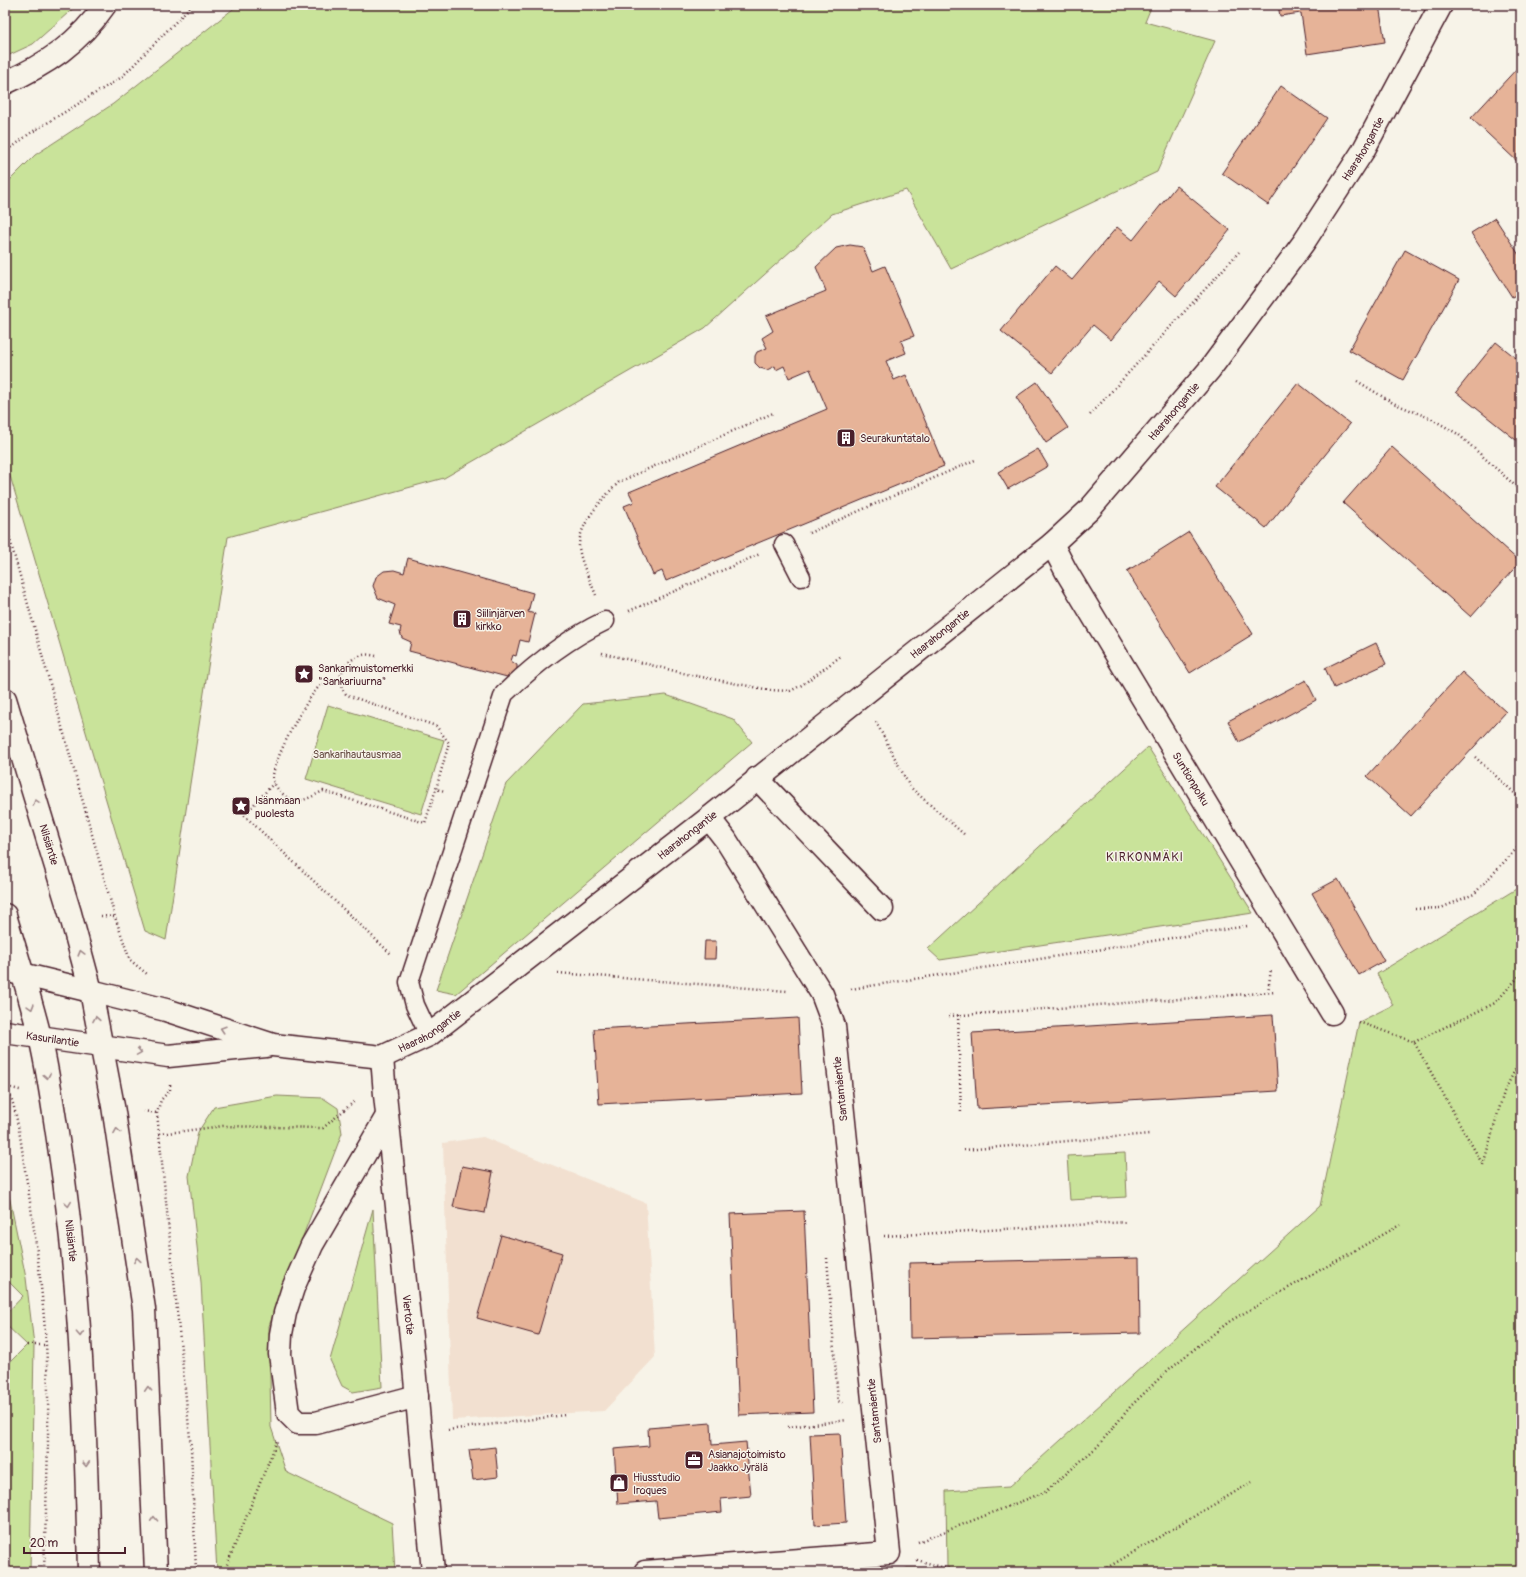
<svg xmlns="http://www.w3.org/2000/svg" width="1526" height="1577" viewBox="0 0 1526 1577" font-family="Pangolin,sans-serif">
	<rect width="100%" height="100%" fill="#f7f3e8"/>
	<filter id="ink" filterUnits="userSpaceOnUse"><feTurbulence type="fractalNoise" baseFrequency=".025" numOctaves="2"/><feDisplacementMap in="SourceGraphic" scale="8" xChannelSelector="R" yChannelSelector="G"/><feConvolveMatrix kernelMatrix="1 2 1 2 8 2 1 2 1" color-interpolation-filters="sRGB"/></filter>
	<g filter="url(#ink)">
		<!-- built -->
		<path fill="#f2e0d0" d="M483 1137 646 1203 655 1357 604 1411 452 1420 443 1143Z"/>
		<!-- green -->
		<path fill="#c9e39a" stroke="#8a8162" d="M5 5H77L33 44 5 57Z
			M238 5H1152L1145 22 1215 41 1157 172 951 269 906 190 832 214 705 328 444 478 228 537 166 940 145 931 5 459V185L35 155 113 104Z
			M666 695 733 719 752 742 456 994 436 990 506 784 583 704Z
			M328 705 444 740 421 814 306 779Z
			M1148 747 1253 913 940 960 928 949Z
			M1521 886V1572H900L907 1568 947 1569 946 1491 1009 1487 1320 1206 1359 1022 1393 1005 1377 974Z
			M277 1096 323 1098 338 1108 342 1133 269 1326 271 1427 286 1472 392 1523 395 1572H217L201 1282 189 1176 198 1132 214 1107Z
			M1125 1153 1127 1197 1070 1200 1067 1156Z
			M5 1176 26 1278 34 1345 30 1572H9L5 1559V1367L27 1345 5 1324V1315L23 1296 5 1278Z
			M373 1209 382 1387 353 1392 342 1386 330 1360Z"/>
		<!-- building -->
		<path fill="#e6b398" stroke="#4a1f2b" d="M1278 5H1379L1385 42 1307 54 1301 13 1280 16Z
			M1521 64V165L1471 118Z
			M1281 86 1327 118 1268 205 1222 173Z
			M1176 186 1230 230 1176 296 1159 281 1111 340 1093 325 1052 373 1001 331 1055 266 1072 280 1117 227 1133 240Z
			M1495 218 1521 258V292L1512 297 1471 233Z
			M850 245 863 247 873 271 885 266 914 336 901 341 906 353 886 361 894 380 906 375 944 466 666 581 662 571 653 575 624 506 634 502 629 492 827 409 810 369 789 378 784 366 776 370 775 366 767 370 760 368 755 363V356L757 352 767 348 762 338 773 331 766 316 826 291 816 267 836 248Z
			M1405 250 1459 280 1403 380 1349 350Z
			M1496 342 1521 362V444L1456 392Z
			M1037 382 1068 428 1046 443 1016 397Z
			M1298 383 1350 424 1266 528 1215 487Z
			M1392 447 1520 562 1471 617 1343 503Z
			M1038 449 1048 466 1008 489 998 472Z
			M1189 532 1253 634 1190 673 1127 571Z
			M408 558 533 593 528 612 535 614 528 642 520 640 516 656 513 655 511 661 517 665V670L512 675H508L507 677 409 651 411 642 402 638 400 632 401 627 389 624 395 605 378 598 373 586 376 577 384 571 394 570 404 573Z
			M1376 643 1386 664 1334 688 1325 668Z
			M1462 672 1506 712 1411 816 1367 776Z
			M1306 680 1316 700 1239 742 1228 721Z
			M1338 879 1384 961 1359 975 1312 893Z
			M705 941H716L715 959H704Z
			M1273 1015 1278 1091 977 1109 972 1033Z
			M798 1018 802 1093 599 1104 594 1029Z
			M462 1166 493 1172 485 1213 453 1207Z
			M804 1211 813 1412 739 1415 730 1214Z
			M501 1235 562 1253 538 1335 477 1318Z
			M1139 1258 1140 1333 910 1338 909 1263Z
			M711 1423 712 1445 746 1442 751 1496 721 1499 722 1512 658 1518 656 1501 618 1504 614 1449 649 1446 648 1428Z
			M840 1433 846 1523 815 1525 810 1434Z
			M495 1447 498 1477 473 1480 469 1450Z"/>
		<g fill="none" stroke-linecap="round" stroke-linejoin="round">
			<defs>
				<path id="service" d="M784 544 801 577
					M429 1035 415 1005 409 982 504 694C534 665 567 639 605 621"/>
				<g id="minor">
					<path id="s1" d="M1052 544 1066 571 1332 1013"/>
					<path d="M757 778 882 909"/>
					<path id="s2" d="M91 991 166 1010 273 1045 382 1057 429 1035 709 818 1052 544 1089 510 1210 369 1304 242 1363 151 1441 5"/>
					<path d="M101 1046 168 1056 266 1046"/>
					<path id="s3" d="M382 1057 385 1095 413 1356 433 1572"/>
					<path d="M387 1116 312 1245 293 1288 285 1313 281 1334 280 1354 288 1413 298 1423H316L417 1396"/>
					<path d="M645 1572 889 1553 834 1026 822 994 726 840 709 818"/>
				</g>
				<g id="tertiary">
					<path d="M5 970 91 991"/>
					<path id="s4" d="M5 1032 101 1046"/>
				</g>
				<g id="primary">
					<path d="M5 83C47 64 79 43 105 5"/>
					<path id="s5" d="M5 699 70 913 91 991 113 1106 144 1309 156 1572"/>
					<path id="s6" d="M5 915C17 956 30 996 40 1037 49 1075 54 1114 60 1153 81 1291 86 1432 89 1572"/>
				</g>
			</defs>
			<!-- service casing -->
			<use href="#service" stroke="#4a1f2b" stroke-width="21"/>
			<!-- minor casing -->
			<use href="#minor" stroke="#4a1f2b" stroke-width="25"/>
			<!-- tertiary casing -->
			<use href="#tertiary" stroke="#4a1f2b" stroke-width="25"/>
			<!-- primary casing -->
			<use href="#primary" stroke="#4a1f2b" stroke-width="25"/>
			<!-- path -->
			<path stroke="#4a1f2b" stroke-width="2.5" stroke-dasharray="1 3" stroke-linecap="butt" d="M5 153 29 134 122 77 192 5
				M1357 381 1393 403 1432 419 1458 434 1521 491
				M1090 415 1239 252
				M5 522 115 917 130 960 147 974
				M809 533 975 460
				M596 595C590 580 580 562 579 546 579 523 604 497 619 482L773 413
				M629 611 760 554
				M602 653 691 675 770 690 790 691 802 685 841 656
				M376 656C372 655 367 654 363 655 344 659 332 681 347 695L436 726 449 743 436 789 445 791
				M340 681C334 682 324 683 319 687 307 697 270 765 273 780 275 786 279 791 284 795 297 806 309 798 323 791L425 823 436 789
				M876 722 910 787 966 836
				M1475 757 1521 799
				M274 783 244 815 391 954
				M1415 909 1441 908 1474 894 1521 844
				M101 916 115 917
				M558 973 787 991
				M851 989 1247 926
				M1268 992 1271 969
				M958 1015 961 1114
				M949 1016 1275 992
				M1359 1022 1414 1042 1483 1165
				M1414 1042 1495 1003 1521 974
				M5 1085C15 1097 22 1147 24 1164 34 1224 42 1284 46 1345 51 1420 46 1496 44 1572
				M170 1085V1090L161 1100 157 1113 191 1448 196 1572
				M7 1087 20 1090
				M143 1111 157 1113
				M159 1134 223 1126 323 1128 356 1100
				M964 1150 1149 1134
				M1483 1165 1504 1092 1521 1058
				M884 1236 1127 1222
				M827 1258 838 1401 845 1404
				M27 1345H46
				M788 1427 847 1420
				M448 1430 565 1415
				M918 1542 1045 1492 1097 1447 1131 1406 1169 1369 1230 1321 1400 1225
				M917 1560 959 1572
				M224 1572 277 1441
				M1100 1572 1252 1482"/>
			<!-- service -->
			<use href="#service" stroke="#f7f3e8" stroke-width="18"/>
			<!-- minor -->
			<use href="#minor" stroke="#f7f3e8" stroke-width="22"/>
			<!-- tertiary -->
			<use href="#tertiary" stroke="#f7f3e8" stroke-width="22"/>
			<!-- primary -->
			<use href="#primary" stroke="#f7f3e8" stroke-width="22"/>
		</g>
		<!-- one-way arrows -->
		<defs><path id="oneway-chevron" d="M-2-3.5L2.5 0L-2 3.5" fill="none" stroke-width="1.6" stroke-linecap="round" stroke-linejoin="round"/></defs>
		<g stroke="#a0898a">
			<use href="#oneway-chevron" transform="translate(36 802) rotate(-107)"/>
			<use href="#oneway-chevron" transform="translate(81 953) rotate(-105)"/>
			<use href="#oneway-chevron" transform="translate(31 1007) rotate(74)"/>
			<use href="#oneway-chevron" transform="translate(96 1019) rotate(-100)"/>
			<use href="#oneway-chevron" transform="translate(223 1029) rotate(-162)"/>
			<use href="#oneway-chevron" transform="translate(139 1052) rotate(9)"/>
			<use href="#oneway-chevron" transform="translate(47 1076) rotate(79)"/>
			<use href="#oneway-chevron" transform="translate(117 1131) rotate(-99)"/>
			<use href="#oneway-chevron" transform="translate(68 1204) rotate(82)"/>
			<use href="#oneway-chevron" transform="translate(137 1260) rotate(-99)"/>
			<use href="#oneway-chevron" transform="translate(80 1334) rotate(87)"/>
			<use href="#oneway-chevron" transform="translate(148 1389) rotate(-93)"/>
			<use href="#oneway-chevron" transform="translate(86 1464) rotate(87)"/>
			<use href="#oneway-chevron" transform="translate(154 1519) rotate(-93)"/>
		</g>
	</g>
	<!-- icons -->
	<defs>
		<symbol id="building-square" viewBox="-11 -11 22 22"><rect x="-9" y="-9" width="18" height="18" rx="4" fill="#4a1f2b" stroke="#f7f3e8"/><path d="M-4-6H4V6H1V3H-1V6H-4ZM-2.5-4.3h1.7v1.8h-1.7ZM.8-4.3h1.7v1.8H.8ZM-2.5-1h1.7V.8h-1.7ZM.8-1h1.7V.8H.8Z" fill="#fff"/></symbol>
		<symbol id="sight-square" viewBox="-11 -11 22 22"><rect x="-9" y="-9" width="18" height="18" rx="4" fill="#4a1f2b" stroke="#f7f3e8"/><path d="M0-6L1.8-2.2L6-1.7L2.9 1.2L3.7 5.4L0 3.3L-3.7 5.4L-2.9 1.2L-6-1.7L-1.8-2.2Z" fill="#fff"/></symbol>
		<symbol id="office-square" viewBox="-11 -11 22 22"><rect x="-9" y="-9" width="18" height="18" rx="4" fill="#4a1f2b" stroke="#f7f3e8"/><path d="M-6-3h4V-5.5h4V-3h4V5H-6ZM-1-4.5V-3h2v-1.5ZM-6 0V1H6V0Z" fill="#fff"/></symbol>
		<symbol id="shop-square" viewBox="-11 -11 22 22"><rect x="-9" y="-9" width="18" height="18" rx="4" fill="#4a1f2b" stroke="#f7f3e8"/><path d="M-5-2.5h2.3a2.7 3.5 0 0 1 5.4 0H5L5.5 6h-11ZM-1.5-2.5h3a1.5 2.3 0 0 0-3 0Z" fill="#fff"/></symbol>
	</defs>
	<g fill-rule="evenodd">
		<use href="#building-square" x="835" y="427" width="22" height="22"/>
		<use href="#building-square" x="451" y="608" width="22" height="22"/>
		<use href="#sight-square" x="293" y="663" width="22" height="22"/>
		<use href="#sight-square" x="230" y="795" width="22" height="22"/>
		<use href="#office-square" x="683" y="1449" width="22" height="22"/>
		<use href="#shop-square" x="608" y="1472" width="22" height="22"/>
	</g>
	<g text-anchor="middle" stroke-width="3" stroke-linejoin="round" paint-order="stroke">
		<!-- street labels -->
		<g font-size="11" fill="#4a1f2b" stroke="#f7f3e8">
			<text dy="4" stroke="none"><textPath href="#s2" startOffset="1649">Haarahongantie</textPath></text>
			<text dy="4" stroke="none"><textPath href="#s2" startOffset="1325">Haarahongantie</textPath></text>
			<text dy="4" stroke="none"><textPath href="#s2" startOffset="1001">Haarahongantie</textPath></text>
			<text dy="4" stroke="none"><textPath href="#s1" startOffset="273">Suntionpolku</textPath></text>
			<text dy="4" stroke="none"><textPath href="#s2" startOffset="678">Haarahongantie</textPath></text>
			<text dy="4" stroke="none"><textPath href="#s5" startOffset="152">Nilsiäntie</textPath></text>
			<text dy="4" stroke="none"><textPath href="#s2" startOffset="354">Haarahongantie</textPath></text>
			<text dy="4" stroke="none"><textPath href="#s4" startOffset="48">Kasurilantie</textPath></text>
			<text transform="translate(840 1089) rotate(-96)" y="4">Santamäentie</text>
			<text dy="4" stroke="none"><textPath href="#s6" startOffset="333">Nilsiäntie</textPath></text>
			<text dy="4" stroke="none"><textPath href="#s3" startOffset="259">Viertotie</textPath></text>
			<text transform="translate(874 1411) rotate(-96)" y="4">Santamäentie</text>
		</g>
		<!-- poi labels -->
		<g font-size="11" fill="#4a1f2b" stroke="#f7f3e8" text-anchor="start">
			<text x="860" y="442">Seurakuntatalo</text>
			<text x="476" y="617">Siilinjärven<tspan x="476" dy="13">kirkko</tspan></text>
			<text x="318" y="672">Sankarimuistomerkki<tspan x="318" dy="13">"Sankariuurna"</tspan></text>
			<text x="255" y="804">Isänmaan<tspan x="255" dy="13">puolesta</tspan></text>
			<text x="708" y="1458">Asianajotoimisto<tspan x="708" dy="13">Jaakko Jyrälä</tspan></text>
			<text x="633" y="1481">Hiusstudio<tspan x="633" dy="13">Iroques</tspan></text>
		</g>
		<!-- park labels -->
		<g font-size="11" fill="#6a5047" stroke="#f7f3e8">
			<text x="357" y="758">Sankarihautausmaa</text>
		</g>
		<!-- neighbourhood labels -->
		<g font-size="12" letter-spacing="1" fill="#4a1f2b" stroke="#f7f3e8">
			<text x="1145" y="861">KIRKONMÄKI</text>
		</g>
	</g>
	<!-- margin -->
	<rect width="1526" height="1577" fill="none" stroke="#f7f3e8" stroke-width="20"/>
	<rect x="10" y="10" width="1506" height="1557" fill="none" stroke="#4a1f2b" stroke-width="1.5" filter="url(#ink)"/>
	<!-- scale -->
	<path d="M24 1547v6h101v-6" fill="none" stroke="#4a1f2b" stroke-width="2"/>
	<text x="30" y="1547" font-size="12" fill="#4a1f2b" stroke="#f7f3e8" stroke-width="3" paint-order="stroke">20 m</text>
</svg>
